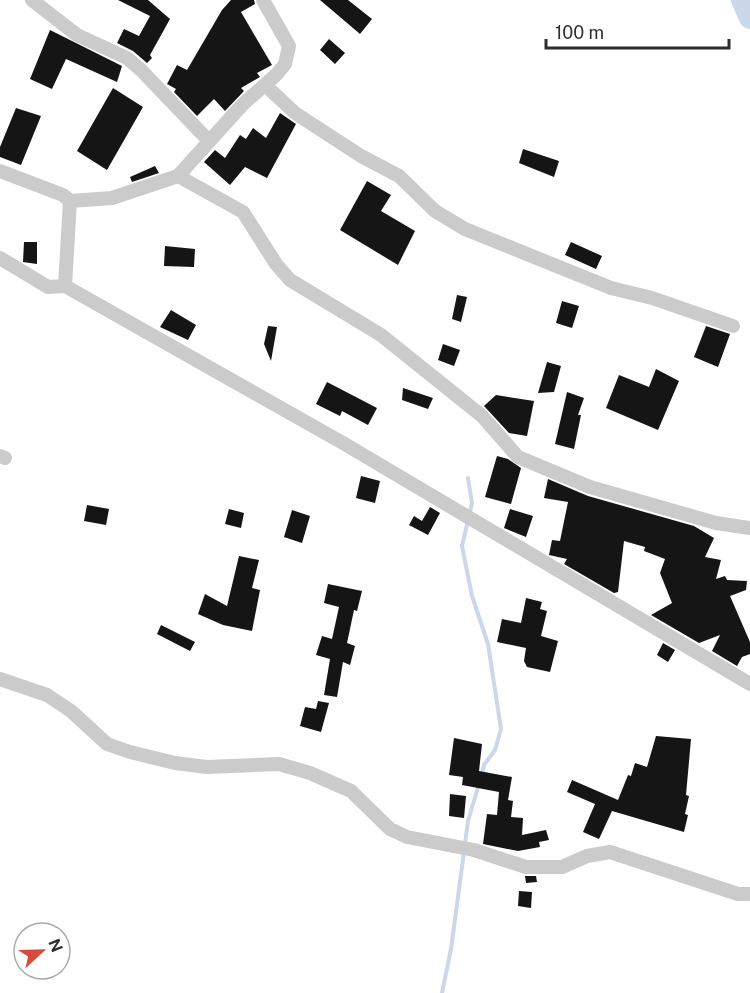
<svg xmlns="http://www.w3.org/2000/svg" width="750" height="993" viewBox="0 0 750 993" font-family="'Public Sans',sans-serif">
	<rect width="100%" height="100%" fill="#fff"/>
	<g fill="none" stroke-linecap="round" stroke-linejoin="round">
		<!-- stream -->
		<path stroke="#cad8e9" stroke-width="4" d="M468 478 472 503 462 546 472 596 488 644 501 729 495 750 484 765 482 774
			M465 844 468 821 479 784
			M442 993 451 949 464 852"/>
		<!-- river -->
		<path stroke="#cad8e9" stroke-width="22" d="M742 0 750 18"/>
	</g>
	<!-- building -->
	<path fill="#151515" d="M118 0H148L170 19 150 55 152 58 147 63 133 51 117 43 124 29 139 36 150 16Z
		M231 0H254L255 4 241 12 272 65 257 73 260 77 241 88 244 91 225 111 214 99 197 116 174 92 176 89 167 84 177 65 187 70 222 10Z
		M320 0H348L372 19 360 34Z
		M50 30 122 66 117 82 66 59 52 89 30 79Z
		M329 39 345 53 335 64 320 50Z
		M113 88 143 107 107 170 77 151Z
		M16 108 41 116 21 165 0 157V147Z
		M280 113 296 124 267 178 245 167 230 185 204 162 215 150 225 158 240 135 246 139 253 128 266 138Z
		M523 149 559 161 554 177 519 163Z
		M155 166 159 173 132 182 130 177Z
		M367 181 391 195 381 211 415 231 398 265 340 230Z
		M24 242H37V264L23 262Z
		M571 242 602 256 596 269 565 255Z
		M165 246 195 249 194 267 164 266Z
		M457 295 467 297 461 322 452 319Z
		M562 301 579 306 572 328 556 323Z
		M171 310 196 325 188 340 160 327Z
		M268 326 277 327 271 361 264 344Z
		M706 326 730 334 718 367 694 357Z
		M443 344 460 350 454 366 438 360Z
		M547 362 561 366 554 392 538 393Z
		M656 369 679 381 658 430 606 408 619 375 649 387Z
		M327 382 377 408 368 425 342 411 340 416 316 404Z
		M403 388 433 398 428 409 402 400Z
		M567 392 584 398 578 415H581L574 449 555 444Z
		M496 395 534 401 527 436 509 433 484 406Z
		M497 456 508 459 521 468 511 504 485 497Z
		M361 476 380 481 375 503 356 498Z
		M548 479 588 496 694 526 714 538 705 557 721 560 716 579 725 576 727 580 747 581 746 590 730 596 750 642V654L742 657 737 666 712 651 720 635 699 643 651 615 672 603 660 573 665 559 644 551 645 547 624 541 618 592 614 593 564 564 567 559 549 555 552 540 560 541 568 502 544 498Z
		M87 505 109 509 106 525 84 521Z
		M430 507 440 513 428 535 409 525 414 516 422 521Z
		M229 509 244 513 241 528 225 524Z
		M510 509 533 516 526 537 504 528Z
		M292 510 310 516 302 543 284 537Z
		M239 556 259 560 252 588 260 590 252 631 223 625 198 614 205 594 227 606Z
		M328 584 362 591 357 611 354 610 347 643 355 646 350 665 343 662 337 697 324 695 330 659 316 655 322 636 332 639 339 607 324 603Z
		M526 598 542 602 540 609 547 611 541 636 558 641 550 672 527 667 524 661 526 648 497 642 502 619 521 623Z
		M161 625 195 642 190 651 157 634Z
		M663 643 675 650 668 662 657 655Z
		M318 701 329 703 321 732 300 726 305 707 316 709Z
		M656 736 691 739 686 795 689 796 685 814 688 815 684 832 612 811 599 839 583 832 595 804 567 792 572 780 618 800 628 775 631 776 635 763 647 767Z
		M454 738 482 744 479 771 512 777 508 800 513 801 511 817 523 818 522 835 546 830 549 840 539 842 540 847 518 851 483 844 487 814 497 815 499 792 462 785 463 777 449 775Z
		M450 794 466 796 464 818 449 816Z
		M525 876H536L537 882 526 883Z
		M519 891 532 892 531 908 518 906Z"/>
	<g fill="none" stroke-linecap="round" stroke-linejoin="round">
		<!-- minor -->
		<path stroke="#cbcbcb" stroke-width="14" d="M32 0 77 35 127 58 141 70 209 141
			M265 85 295 113 361 156 399 176 435 211 465 229 611 288 652 298 733 326
			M0 171 63 195 70 201 65 286
			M178 176 243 212 276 264 290 280 381 335 482 416 518 457 590 487 716 523 750 528
			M70 201 112 198 178 176 243 104 277 74 285 64 289 46 263 0
			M0 258 48 287 65 286 343 443 750 684
			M0 456 5 458
			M0 679 47 695 71 711 107 744 130 752 175 763 207 767 279 764 310 773 351 791 390 829 407 837 474 850 526 867H562L587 856 610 852 738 894H750"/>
	</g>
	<!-- north arrow -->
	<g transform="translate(42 951) rotate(68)"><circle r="28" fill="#ffffff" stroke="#ababab" stroke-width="1.5"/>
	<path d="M0-4.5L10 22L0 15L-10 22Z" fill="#d74b3e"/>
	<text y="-9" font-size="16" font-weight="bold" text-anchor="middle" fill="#2e2e2e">N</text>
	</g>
	<!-- scale -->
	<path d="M546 39v9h183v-9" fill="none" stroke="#2e2e2e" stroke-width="3"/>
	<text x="555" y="39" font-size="18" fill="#2e2e2e" stroke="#ffffff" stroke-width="4.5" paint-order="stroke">100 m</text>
</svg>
